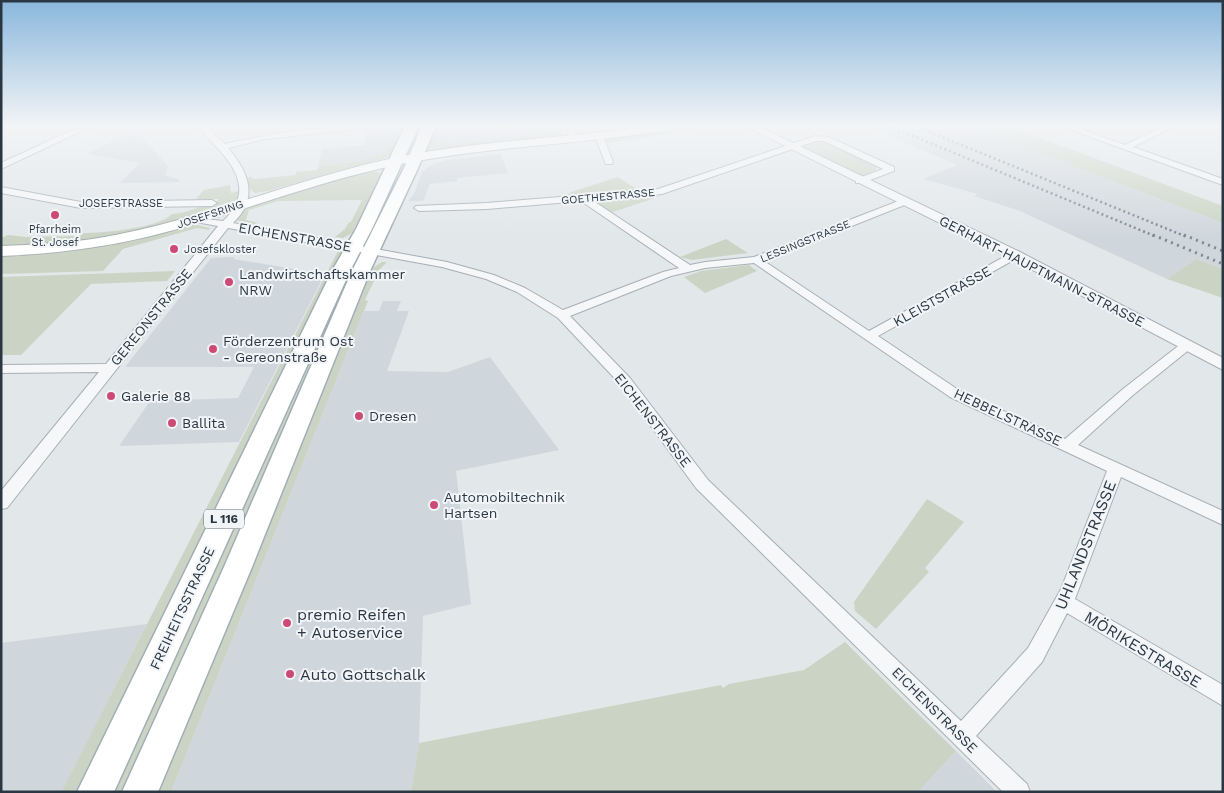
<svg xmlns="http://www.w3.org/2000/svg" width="1224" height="793" viewBox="0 0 1224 793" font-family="'Work Sans',sans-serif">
	<rect width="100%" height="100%" fill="#e2e7ea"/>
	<!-- built -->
	<path fill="#d0d7dc" d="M383 126H400L384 154 348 163 318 166 322 149 365 145 364 128Z
		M435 126H563V131L448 144 435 142 431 138Z
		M867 126H969L1223 223V269L1196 259 1167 279 1020 211 974 196 978 194 923 179 957 165Z
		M135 130 168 166 165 175 180 180 178 182 120 183 140 163 87 154Z
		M501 154 508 173 457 178V181L430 184 423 201H408L414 194 422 172 431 165 447 160Z
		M234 257V259L325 274 239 442 119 446 150 401 238 398 254 367H125L211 258Z
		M383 301H401L397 311H409L387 371 448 372 490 357 559 450 456 471 471 604 423 616 419 743 411 792H171L364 311H379Z
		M147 624 61 792H1V643Z
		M956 751 997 792H918Z"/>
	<!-- green -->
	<path fill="#cbd4c4" d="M400 126H404L390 155 385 158 268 191 255 193 249 188 247 179 251 176 253 179 296 175V172L317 170 318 166 349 163 384 154Z
		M435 126 431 138 435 142 448 144 563 131V134L554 138 429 149 424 148Z
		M687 126H711L650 137 606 143 604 139Z
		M969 126H1008L1223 206V223Z
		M816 141 825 142 876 166V170L864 175H859L803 146Z
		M367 171 377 172 381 174 352 233 343 238 335 237 345 229 349 222H351L362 200 278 201 249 210 246 220 258 223 251 225 238 221V217L245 208 304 188Z
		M618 177 638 190 565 196 571 192Z
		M230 185 231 193 238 191 239 196 235 201 150 229 112 239 1 248V238L8 235 25 237 80 236 84 233C102 233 160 228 172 214 187 214 199 205 215 204L219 199H196L204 190Z
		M661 196 610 213 597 203 600 202Z
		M197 225 210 228 209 230 197 228 190 230 123 249 103 271 1 274V254L54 253 84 249 138 240 182 227Z
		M726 239 748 253 692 260 680 257Z
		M339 249 344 251 83 792H61Z
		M1196 259 1223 269V298L1167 279Z
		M382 262H387L379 270 365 300 368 301 171 792H153L370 275 374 267Z
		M749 265 757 271 705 293 684 277 701 271Z
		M351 266 354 268 308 368 295 407 123 792H105Z
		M175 271 167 281 91 284 21 355H1V277Z
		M927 499 964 522 925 568 929 572 876 629 855 611 854 602Z
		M845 642 956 751 918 792H411L419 743 721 685 723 688 729 684 804 670Z"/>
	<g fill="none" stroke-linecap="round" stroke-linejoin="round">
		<defs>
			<path id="minor" d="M81 126H92L1 169V163Z
				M197 126H206L225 144C273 133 322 126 371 126L367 128 265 139 228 148C249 172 259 199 233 223L447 262 494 275 525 288 563 310 663 272 679 268 581 201 487 209 419 211 414 208 416 206 487 203 658 189 815 136 829 137 894 167V171L862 183H856V179L883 169 824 141H816L662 194 592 200 690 265 705 262 754 257 901 200H907V204L764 261 869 331 1011 253H1019L1020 255 1019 257 878 336 960 391 1065 439 1123 389 1182 343H1190L1192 346 1190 349 1133 395 1078 445 1223 511V525L1121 477 1075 599 1223 685V706L1067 613 1042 662 976 736 1027 784 1030 792H1003L696 488 620 384 558 318 517 292 486 279 442 267 228 228 7 508 1 509V491L99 372 1 373V365L106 364 218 226 190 221V217L223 221C262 184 222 154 197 126ZM754 263 950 397 1107 471 1061 589 1028 648 961 721 708 480 630 378 570 316 671 276 705 268Z
				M567 126H575L576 141 569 139Z
				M1060 126H1072L1125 145 1164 126H1175L1133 147 1223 179V185Z
				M596 134 603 136 613 162 612 164H606L605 162 595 136Z
				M1 187 81 202 212 200 217 203 212 206 81 208 1 193Z"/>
			<path id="tertiary" d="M745 126H758L1020 252 1223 358V370L1010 258Z"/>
			<path id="secondary" d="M647 126H676L670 130 634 135C551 146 465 149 383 168 304 186 229 216 151 236 101 248 52 254 1 256V246C34 245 67 243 99 238 195 222 286 183 380 161 468 140 559 140 647 126Z"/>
			<path id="primary" d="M405 126H419L372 229 350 271 114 792H77L332 271 356 229Z
				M422 126H436L418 168 370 271 252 567 158 792H122L224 567 352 271 404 168Z"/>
		</defs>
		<!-- minor casing -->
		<use href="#minor" stroke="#a7afb4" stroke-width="2"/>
		<!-- tertiary casing -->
		<use href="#tertiary" stroke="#a7afb4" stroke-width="2"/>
		<!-- secondary casing -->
		<use href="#secondary" stroke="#a7afb4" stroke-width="2"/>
		<!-- primary casing -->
		<use href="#primary" stroke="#a2aeb6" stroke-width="3"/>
		<!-- minor -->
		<use href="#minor" fill="#f5f7f9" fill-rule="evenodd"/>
		<!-- tertiary -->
		<use href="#tertiary" fill="#f5f7f9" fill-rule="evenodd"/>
		<!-- secondary -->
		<use href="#secondary" fill="#fff" fill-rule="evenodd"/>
		<!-- primary -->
		<use href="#primary" fill="#fff" fill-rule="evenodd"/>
		<!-- rail-far1 -->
		<path stroke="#7c8994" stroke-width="2.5" stroke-dasharray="2 3" stroke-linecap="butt" d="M889 126 1157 237
			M915 126 1187 237"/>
		<!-- rail -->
		<path stroke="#7c8994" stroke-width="3" stroke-dasharray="2 4.5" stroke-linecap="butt" d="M1153 235 1223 264
			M1184 235 1223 251"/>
	</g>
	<!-- sky -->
	<linearGradient id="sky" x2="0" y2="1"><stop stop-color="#8ab7dc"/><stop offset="0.53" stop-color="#f2f4f6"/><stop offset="1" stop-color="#f2f4f6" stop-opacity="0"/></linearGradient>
	<rect width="1224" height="237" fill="url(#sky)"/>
	<!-- markers -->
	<g fill="#cd4a75" stroke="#f2f5f8" stroke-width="2">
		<circle cx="55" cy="215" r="5"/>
		<circle cx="174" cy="249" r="5"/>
		<circle cx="229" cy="282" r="5"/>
		<circle cx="213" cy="349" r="5"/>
		<circle cx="111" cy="396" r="5"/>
		<circle cx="359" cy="416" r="5"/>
		<circle cx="172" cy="423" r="5"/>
		<circle cx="434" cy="505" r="5"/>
		<circle cx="287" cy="623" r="5"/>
		<circle cx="290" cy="674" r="5"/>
	</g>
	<g text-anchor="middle" stroke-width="4" stroke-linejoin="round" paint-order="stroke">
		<!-- far-street labels -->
		<g font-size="11" fill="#2a3742" stroke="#f2f5f8">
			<text transform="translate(608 196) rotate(-5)" y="4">GOETHESTRASSE</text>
			<text x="121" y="207">JOSEFSTRASSE</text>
			<text transform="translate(210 214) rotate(-18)" y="4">JOSEFSRING</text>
			<text transform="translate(805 241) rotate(-22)" y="4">LESSINGSTRASSE</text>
		</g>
		<!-- far-poi labels -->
		<g font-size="11" fill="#2a3742" stroke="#f2f5f8">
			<text x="55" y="233">Pfarrheim<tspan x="55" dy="13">St. Josef</tspan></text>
			<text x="184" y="253" text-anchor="start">Josefskloster</text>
		</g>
		<!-- shield labels -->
		<rect fill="#f2f5f8" stroke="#667079" stroke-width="1" x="204" y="509.5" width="40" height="19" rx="4"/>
		<g font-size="12" font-weight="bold" fill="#2a3742">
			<text x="224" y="523">L 116</text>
		</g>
		<!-- street labels -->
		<g font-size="14" fill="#2a3742" stroke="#f2f5f8">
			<text transform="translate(295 237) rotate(10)" y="5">EICHENSTRASSE</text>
			<text transform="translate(1042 271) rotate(27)" y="5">GERHART-HAUPTMANN-STRASSE</text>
			<text transform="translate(942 296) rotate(-29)" y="5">KLEISTSTRASSE</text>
			<text transform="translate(151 317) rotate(-51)" y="5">GEREONSTRASSE</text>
			<text transform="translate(1008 417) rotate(25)" y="5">HEBBELSTRASSE</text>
			<text transform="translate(653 420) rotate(52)" y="5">EICHENSTRASSE</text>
			<text transform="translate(182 608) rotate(-65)" y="5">FREIHEITSSTRASSE</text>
			<text transform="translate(935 710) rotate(45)" y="5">EICHENSTRASSE</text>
		</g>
		<!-- poi labels -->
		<g font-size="14" fill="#2a3742" stroke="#f2f5f8" text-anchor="start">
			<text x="239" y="279">Landwirtschaftskammer<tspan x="239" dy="16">NRW</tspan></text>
			<text x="223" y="346">Förderzentrum Ost<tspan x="223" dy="16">- Gereonstraße</tspan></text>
			<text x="121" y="401">Galerie 88</text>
			<text x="369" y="421">Dresen</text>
			<text x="182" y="428">Ballita</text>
			<text x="444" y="502">Automobiltechnik<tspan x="444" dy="16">Hartsen</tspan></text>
		</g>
		<!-- near-street labels -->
		<g font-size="16" fill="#2a3742" stroke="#f2f5f8">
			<text transform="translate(1085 545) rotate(-68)" y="6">UHLANDSTRASSE</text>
			<text transform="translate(1143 649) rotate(31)" y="6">MÖRIKESTRASSE</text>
		</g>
		<!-- near-poi labels -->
		<g font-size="16" fill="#2a3742" stroke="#f2f5f8" text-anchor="start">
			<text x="297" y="620">premio Reifen<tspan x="297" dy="18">+ Autoservice</tspan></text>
			<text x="300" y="680">Auto Gottschalk</text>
		</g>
	</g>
	<!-- border -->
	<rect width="1224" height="793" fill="none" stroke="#2a3742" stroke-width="5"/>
</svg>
